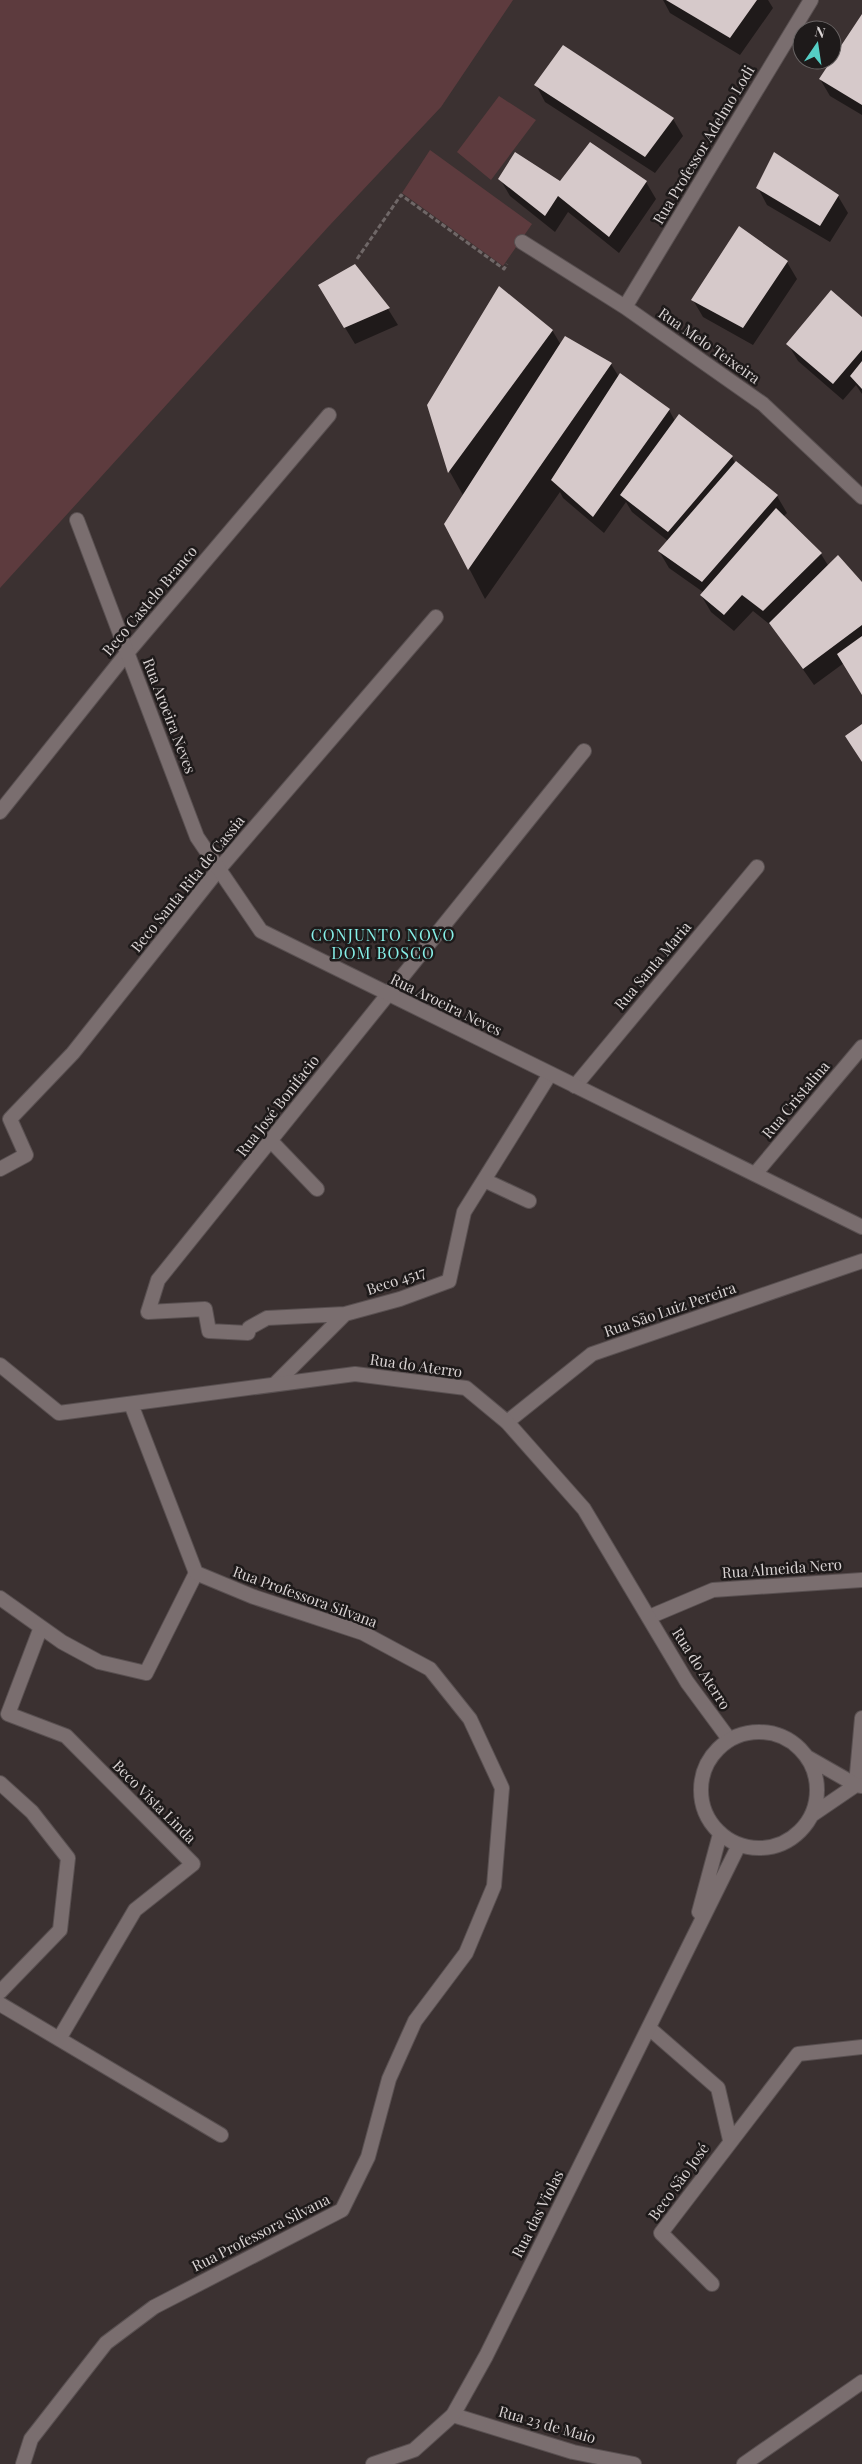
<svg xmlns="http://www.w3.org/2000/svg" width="862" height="2464" viewBox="0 0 862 2464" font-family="'Playfair Display',serif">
	<rect width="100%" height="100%" fill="#3b3131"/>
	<!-- green -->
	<path fill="#5d3b3e" d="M0 0H513L441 107 329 226 0 588Z
		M499 96 536 120 491 180 457 152Z
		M430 150 532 224 503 266 402 193Z"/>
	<!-- shadow -->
	<path fill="#0007" d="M663 0H768L773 8 740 55 670 13Z
		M862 16V115L830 96 820 79Z
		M536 85 673 119 683 136 655 173 545 102Z
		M774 153 838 196 848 213 830 242 767 205 758 188Z
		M500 179 560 183 646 182 656 199 619 253 568 212 555 232 510 196Z
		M787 262 797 279 753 345 703 317 693 300Z
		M355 266 388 309 398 325 355 344 330 303Z
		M862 319V394L856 385 843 400 798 361 788 344Z
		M552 330 561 345 566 338 611 364 619 377 669 410 675 421 732 457 735 463 777 496 787 513 783 517 821 554 829 567 862 584V694L844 663 814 685 773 627 753 611 734 631 711 612 701 595 703 592 669 568 659 551 668 541 632 512 626 502 604 533 563 498 560 492 485 599 446 524 464 497 450 472 428 406Z"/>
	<!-- building -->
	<path fill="#d6c9ca" d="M666 0H757L730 38Z
		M862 14V105L819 79Z
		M563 45 674 118 645 157 534 85Z
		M590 142 647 181 609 237 558 196 545 216 498 179 515 152 560 181Z
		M774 152 839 195 820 226 756 188Z
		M739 226 788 261 743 328 691 300Z
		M355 264 390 308 344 328 318 285Z
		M499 286 553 330 448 473 427 405Z
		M831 290 862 317V350L833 384 786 344Z
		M565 336 612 363 468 570 444 524Z
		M862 361V389L850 376Z
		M620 373 670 409 593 517 551 480Z
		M679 414 733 456 668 532 620 495Z
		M736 461 778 495 702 582 658 551Z
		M776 508 822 553 763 611 742 595 724 615 700 595Z
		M838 555 862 582V625L803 669 769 623Z
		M862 636V695L837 654Z
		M862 724V762L845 736Z"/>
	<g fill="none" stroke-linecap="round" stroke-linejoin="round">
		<defs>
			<path id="service" d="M0 812 127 653 329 415
				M575 1086 757 867
				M271 1141 317 1189
				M0 1169 26 1155 10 1119 73 1053 219 869 436 617
				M755 1174 862 1047
				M484 1180 529 1201
				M345 1314 267 1318 249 1328 248 1333 209 1331 205 1309 148 1312 158 1280 584 751
				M275 1384 345 1314 400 1299 449 1281 464 1212 550 1074
				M507 1422 592 1354 862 1261
				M0 1598 62 1642 99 1662 146 1673 196 1573
				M649 1617 713 1590 862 1580
				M41 1627 8 1714 66 1736 193 1864 135 1910 59 2039
				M856 1785 862 1718
				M0 2004 221 2135
				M649 2028 718 2088 730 2140
				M712 2284 661 2233 798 2054 862 2047"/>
			<path id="minor" d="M522 242 625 307 763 404 862 497
				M625 307 811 0
				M77 520 197 837 261 931 862 1227
				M0 1365 59 1413 355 1374 466 1388 507 1422 584 1509 687 1682 729 1739
				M0 1783 32 1812 68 1858 60 1930 0 1992
				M453 2415 573 2452 634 2464
				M23 2464 31 2439 106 2343 154 2307 342 2210 368 2157 389 2079 415 2021 466 1953 494 1886 502 1788 470 1719 430 1669 363 1633 254 1597 196 1573 131 1404
				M744 2464 862 2382"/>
			<path id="tertiary" d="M701 1790a58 58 0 1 1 116 0a58 58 0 1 1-116 0Z
				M807 1757 856 1785 862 1786
				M812 1815 856 1785
				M699 1912 720 1834
				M373 2464 414 2450 453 2415 486 2356 739 1845"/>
		</defs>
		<!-- service casing -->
		<use href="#service" stroke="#595051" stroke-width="16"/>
		<!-- minor casing -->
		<use href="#minor" stroke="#595051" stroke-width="16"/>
		<!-- tertiary casing -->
		<use href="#tertiary" stroke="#595051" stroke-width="16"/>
		<!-- path -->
		<path stroke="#6f6767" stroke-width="3" stroke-dasharray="5 2.5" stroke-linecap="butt" d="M357 259 401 195 504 269 507 264"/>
		<!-- service -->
		<use href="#service" stroke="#7a6e6f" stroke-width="14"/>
		<!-- minor -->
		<use href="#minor" stroke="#7a6e6f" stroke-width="14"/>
		<!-- tertiary -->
		<use href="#tertiary" stroke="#7a6e6f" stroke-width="14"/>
	</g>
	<g text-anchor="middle" stroke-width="5" stroke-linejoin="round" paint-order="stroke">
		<!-- street labels -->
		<g font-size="15" fill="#d9d3d3" stroke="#1e1a1a">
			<text transform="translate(704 145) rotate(-59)" y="5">Rua Professor Adelmo Lodi</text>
			<text transform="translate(709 346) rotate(35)" y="5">Rua Melo Teixeira</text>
			<text transform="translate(150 601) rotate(-50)" y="5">Beco Castelo Branco</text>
			<text transform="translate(169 716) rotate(69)" y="5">Rua Aroeira Neves</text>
			<text transform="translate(188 884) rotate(-51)" y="5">Beco Santa Rita de Cassia</text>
			<text transform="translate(653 966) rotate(-50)" y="5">Rua Santa Maria</text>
			<text transform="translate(446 1005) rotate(26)" y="5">Rua Aroeira Neves</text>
			<text transform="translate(796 1100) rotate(-50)" y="5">Rua Cristalina</text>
			<text transform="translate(278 1106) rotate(-52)" y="5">Rua José Bonifacio</text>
			<text transform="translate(396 1281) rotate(-18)" y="5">Beco 4517</text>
			<text transform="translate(670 1310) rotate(-19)" y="5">Rua São Luiz Pereira</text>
			<text transform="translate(416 1366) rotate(8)" y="5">Rua do Aterro</text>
			<text transform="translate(782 1569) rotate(-4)" y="5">Rua Almeida Nero</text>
			<text transform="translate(305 1597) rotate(20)" y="5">Rua Professora Silvana</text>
			<text transform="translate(701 1669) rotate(57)" y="5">Rua do Aterro</text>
			<text transform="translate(154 1802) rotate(45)" y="5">Beco Vista Linda</text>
			<text transform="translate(679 2182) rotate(-54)" y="5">Beco São José</text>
			<text transform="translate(538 2214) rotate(-63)" y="5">Rua das Violas</text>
			<text transform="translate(261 2233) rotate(-27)" y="5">Rua Professora Silvana</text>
			<text transform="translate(547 2425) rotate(16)" y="5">Rua 23 de Maio</text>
		</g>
		<!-- neighbourhood labels -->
		<g font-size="16" letter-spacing="1" fill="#86f0e8" stroke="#1e1a1a">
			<text x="383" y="941">CONJUNTO NOVO<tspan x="383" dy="18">DOM BOSCO</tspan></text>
		</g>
	</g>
	<!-- north arrow -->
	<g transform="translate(817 45) rotate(13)"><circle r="24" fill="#1e1a1a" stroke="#696464"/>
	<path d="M0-4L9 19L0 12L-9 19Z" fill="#55cec5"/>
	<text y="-8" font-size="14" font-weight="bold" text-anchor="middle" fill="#d9d3d3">N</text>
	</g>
</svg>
